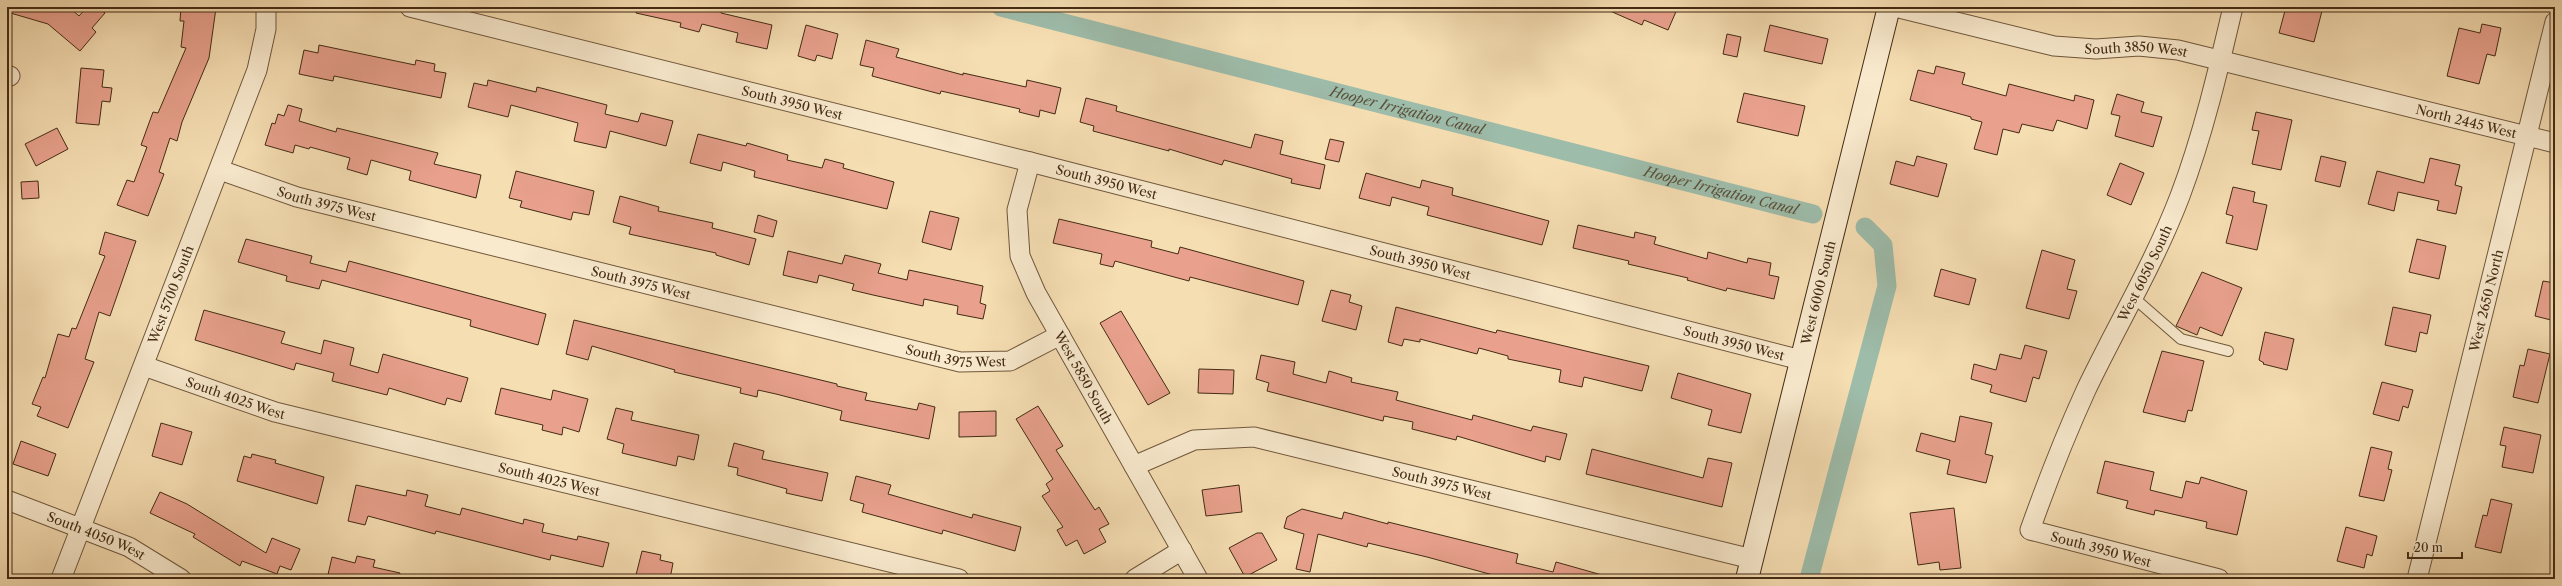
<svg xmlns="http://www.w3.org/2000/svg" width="2562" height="586" viewBox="0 0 2562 586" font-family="'Libre Caslon Text',serif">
	<rect width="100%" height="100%" fill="#f6deb3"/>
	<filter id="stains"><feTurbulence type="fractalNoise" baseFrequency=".005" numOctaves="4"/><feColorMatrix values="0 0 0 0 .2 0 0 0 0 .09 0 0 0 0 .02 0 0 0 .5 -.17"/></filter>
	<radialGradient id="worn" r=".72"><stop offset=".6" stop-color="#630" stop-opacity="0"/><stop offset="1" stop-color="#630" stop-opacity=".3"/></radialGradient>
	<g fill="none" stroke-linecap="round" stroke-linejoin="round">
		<!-- canal -->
		<g stroke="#9dbcaa" stroke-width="19">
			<path id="s1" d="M1001 7 1813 214"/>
			<path d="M1809 579 1887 286 1883 245 1865 227"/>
		</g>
	</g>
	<!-- building -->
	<path fill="#e9a18d" stroke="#432b14" d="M7 7H69L79 16 87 7H97L105 13 92 28 96 32 80 51 48 24 7 12Z
		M181 7 216 8 209 58 182 122 177 141 170 138 159 172 164 174 148 216 117 205 127 180 134 182 147 147 141 145 153 112 158 113 186 48 181 47 184 21H180Z
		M637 7H722L721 13 772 25 767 49 736 42 738 33 702 24 699 32 680 27 681 23 636 13Z
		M1601 7H1678L1668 30 1644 20 1642 25Z
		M2286 7H2323L2314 42 2279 33Z
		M2482 24 2501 28 2495 56 2487 54 2479 84 2447 76 2459 28 2480 33Z
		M806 25 838 34 832 59 817 55 815 61 798 56Z
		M1770 25 1828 39 1822 64 1764 51Z
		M1727 34 1741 37 1737 57 1723 54Z
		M866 40 899 49 896 57 963 75V73L1026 87 1027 80 1061 88 1055 114 1040 110 1039 117 1019 112 1020 109 941 91 940 94 872 76 874 68 860 65Z
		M319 45 415 65 416 60 435 64 434 71 446 73 441 98 334 76 333 81 299 74 304 50 318 53Z
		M1936 66 1965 73 1962 84 2006 96 2009 84 2074 101 2075 95 2094 100 2087 129 2057 120 2053 131 2022 124 2019 133 2003 129 1997 155 1974 149 1982 122 1971 119V117L1910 100 1918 70 1934 74Z
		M81 68 104 70 102 87 112 88 110 102 102 101 99 125 76 123Z
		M488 80 536 92 537 87 607 105 605 114 638 122 641 113 673 121 666 146 610 131 606 148 574 141 578 123 511 105 508 117 468 107 474 83 487 86Z
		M1744 93 1805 106 1798 136 1737 122Z
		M2117 94 2144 102 2141 112 2162 117 2153 147 2115 136 2120 116 2111 114Z
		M1086 98 1117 106 1116 111 1251 148 1255 134 1283 141 1280 154 1325 165 1320 189 1291 183 1292 179 1224 160 1222 165 1169 149V151L1093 131 1094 126 1080 122Z
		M288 105 302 109 299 121 336 132 337 128 438 153 434 164 481 175 476 198 409 180 411 171 371 160 367 175 347 169 350 158 310 147 309 149 295 145 293 153 265 145 272 123 275 124 278 114 284 116Z
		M2256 112 2292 120 2281 170 2252 164 2259 131 2252 130Z
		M57 128 68 149 36 166 25 144Z
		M698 134 746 146 747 143 788 155 787 160 822 168 825 159 844 164 843 168 894 182 887 209 754 177 755 171 723 162 721 171 690 163Z
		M1330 139 1344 142 1339 162 1325 159Z
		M1917 156 1947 164 1938 197 1890 184 1896 161 1914 166Z
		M2321 156 2346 162 2340 187 2315 181Z
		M2430 158 2460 165 2455 185 2462 187 2456 214 2437 210 2439 201 2398 192 2394 211 2368 204 2377 171 2424 183Z
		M2120 163 2144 173 2131 205 2107 195Z
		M516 171 594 191 589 215 573 212 571 220 520 207 522 201 509 198Z
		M1366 173 1420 188 1422 180 1453 188 1452 195 1549 221 1542 245 1427 215 1429 207 1392 197 1390 206 1359 198Z
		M38 181 39 198 22 199 21 182Z
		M2233 187 2255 192 2253 202 2267 205 2257 250 2226 243 2233 216 2226 214Z
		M620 196 659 207 658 211 713 223 712 228 756 239 749 265 716 255V253L629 234 631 227 613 222Z
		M930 211 959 218 951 250 922 242Z
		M758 215 777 221 773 237 754 232Z
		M1059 219 1152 241 1151 247 1178 254 1180 247 1304 281 1298 305 1190 277 1189 281 1115 261 1113 267 1100 264 1102 254 1053 243Z
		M1578 225 1634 238 1635 232 1656 237 1654 244 1707 259 1708 252 1747 263 1748 258 1771 263 1769 275 1779 277 1774 299 1727 288 1726 291 1687 280 1688 278 1628 264 1629 261 1573 248Z
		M105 232 136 241 110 316 99 312 85 359 94 362 68 428 37 416 41 407 32 404 43 377 45 378 58 334 69 337 72 328 76 329 105 256 99 254Z
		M246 239 312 256 310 263 346 272 349 261 546 314 538 345 470 326 471 320 322 280 319 289 286 281 287 276 238 262Z
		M2417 239 2446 246 2439 279 2409 272Z
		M2042 250 2075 260 2067 289 2077 291 2069 319 2026 308Z
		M788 251 842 264 845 255 881 264 878 273 907 280 909 270 983 286 980 303 986 305 983 319 957 314 958 306 924 299 923 306 873 295 852 290 854 284 819 275 817 283 783 275Z
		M1941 269 1976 279 1969 305 1934 296Z
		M2202 272 2242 288 2222 336 2200 327 2197 335 2176 326Z
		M2543 281 2555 283V321L2535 316Z
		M1331 290 1351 295 1349 302 1362 306 1356 330 1322 321Z
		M1396 307 1496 333 1497 330 1649 366 1642 391 1584 377 1582 387 1559 382 1561 370 1508 359V356L1479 348 1477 354 1420 339V342L1404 339 1402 346 1388 342Z
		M2393 307 2431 315 2427 334 2420 332 2416 352 2385 345Z
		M204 310 285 332 281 343 321 354 324 340 354 348 350 365 378 373 383 354 468 378 461 402 447 398 445 405 389 388 387 395 332 381 334 373 296 363 294 370 195 340Z
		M1121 311 1170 393 1148 405 1100 323Z
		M574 320 837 384V386L867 393 865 400 917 410 919 403 935 407 929 439 840 420 842 411 776 394 758 390 757 397 740 393 741 388 674 372 675 370 592 346 588 360 566 354Z
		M2265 332 2294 339 2287 370 2263 364 2264 363 2259 360Z
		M2025 345 2047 351 2039 379 2033 377 2026 402 1990 392 1992 385 1971 379 1974 364 1996 370 2000 354 2021 359Z
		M2528 349 2550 354 2538 403 2513 397 2520 365 2524 366Z
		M2162 351 2204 361 2192 411 2188 410 2185 422 2143 412Z
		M1261 355 1295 362 1293 374 1326 383 1329 371 1352 378 1351 382 1398 392 1396 400 1472 420 1473 415 1531 431 1533 426 1567 434 1560 460 1546 456 1545 462 1457 436 1456 440 1412 429 1413 422 1384 416 1383 421 1267 391 1269 383 1256 379Z
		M1199 369 1234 370 1233 394 1198 393Z
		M1678 373 1751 394 1741 433 1708 425 1712 410 1671 398Z
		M2382 382 2413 390 2408 408 2403 406 2399 421 2373 414Z
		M501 388 551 400 553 390 588 399 579 432 563 427 562 435 542 430 543 425 495 414Z
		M1038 406 1063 446 1056 450 1095 510 1099 507 1109 524 1099 529 1106 542 1084 554 1077 540 1066 546 1057 530 1063 527 1042 496 1050 491 1046 484 1053 479 1016 419Z
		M616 408 633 412 631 420 699 435 694 460 678 456 676 466 622 453 624 444 607 439Z
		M996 411V436L959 437V412Z
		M1960 416 1992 423 1985 454 1993 456 1986 483 1947 474 1950 460 1916 451 1921 433 1955 442Z
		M161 423 192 432 182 465 152 456Z
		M2504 427 2541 435 2533 473 2502 467 2506 446 2500 445Z
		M21 441 56 454 48 476 13 464Z
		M734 443 764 451 762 459 828 473 822 501 786 493 787 489 737 475 738 468 728 466Z
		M2371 447 2392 452 2388 469 2392 470 2384 501 2359 496Z
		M1592 449 1703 478 1708 458 1732 463 1722 507 1586 474Z
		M252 454 276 460 275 463 324 477 317 504 237 481 244 456 251 458Z
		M2105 461 2154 472 2150 490 2182 498 2186 481 2199 484 2201 477 2247 491 2237 535 2206 528 2207 522 2155 510 2154 515 2126 508 2128 501 2097 493Z
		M856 476 891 485 888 494 972 518 973 514 1021 527 1015 551 943 530 942 534 862 512 864 504 850 500Z
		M356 485 406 496 407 490 428 495 425 506 460 515 462 508 523 524 524 519 544 524 542 532 577 540 578 536 609 543 603 567 551 555 550 560 436 531 435 534 368 516 365 525 348 521Z
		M1239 485 1242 512 1206 516 1202 490Z
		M160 492 187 504 266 553 272 538 300 549 291 570 280 566 277 574 242 561 240 566 193 537 195 534 150 513Z
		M2491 499 2512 504 2501 553 2475 547 2483 515 2487 516Z
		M1954 508 1961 568 1940 570 1939 562 1918 565 1910 513Z
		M1302 509 1342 519 1344 512 1388 524V522L1518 554 1516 563 1553 572 1556 562 1602 575V579H1493V575L1427 557 1368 543 1367 547 1318 534 1310 572 1296 569 1304 534 1284 528 1287 517Z
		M2346 527 2377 536 2372 556 2367 554 2364 568 2337 561Z
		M1257 533H1262L1277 560 1245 577 1229 548Z
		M642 551 661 555 660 560 673 563 670 579H635Z
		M357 556 375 560 373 567 400 573 399 579H327L332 557 355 563Z"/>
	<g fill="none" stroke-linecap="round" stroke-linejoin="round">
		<defs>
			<path id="lane" d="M2134 298 2181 339 2228 351"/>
			<g id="street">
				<path id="s2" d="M410 7 1030 162 1801 360"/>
				<path id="s3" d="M1895 7 2054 46 2096 49 2139 46 2178 50 2555 143"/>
				<path d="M7 75 10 76"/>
				<path id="s4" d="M1030 162 1017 210 1020 256 1036 293 1198 579"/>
				<path id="s5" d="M220 170 297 197 960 362 1010 361 1060 335"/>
				<path id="s6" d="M144 366 275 412 959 579"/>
				<path id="s7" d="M1134 466 1194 440 1254 437 1752 559"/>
				<path id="s8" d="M7 500 129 547 181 579"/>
				<path id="s9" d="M61 579 257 70 266 29V7"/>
				<path d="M1135 579 1182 550"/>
				<path id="s10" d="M2219 579 2030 530C2047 482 2065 436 2086 390 2117 325 2154 264 2180 196 2203 135 2218 71 2233 7"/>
				<path id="s11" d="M2417 579 2555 22"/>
			</g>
			<g id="secondary">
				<path id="s12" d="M1747 579 1889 7"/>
			</g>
		</defs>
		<!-- lane casing -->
		<use href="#lane" stroke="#70583c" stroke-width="12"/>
		<!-- street casing -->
		<use href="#street" stroke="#70583c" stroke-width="21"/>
		<!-- secondary casing -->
		<use href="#secondary" stroke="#432b14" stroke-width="24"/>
		<!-- lane -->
		<use href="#lane" stroke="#f9eace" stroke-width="10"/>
		<!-- street -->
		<use href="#street" stroke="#f9eace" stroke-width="19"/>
		<!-- secondary -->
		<use href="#secondary" stroke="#f9eace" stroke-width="22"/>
	</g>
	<g text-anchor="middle" stroke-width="3.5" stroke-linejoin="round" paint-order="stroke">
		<!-- street labels -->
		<g font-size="13" fill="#432b14" stroke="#f9eace">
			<text dy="5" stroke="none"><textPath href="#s3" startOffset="246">South 3850 West</textPath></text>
			<text dy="5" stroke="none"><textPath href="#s2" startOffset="394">South 3950 West</textPath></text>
			<text dy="5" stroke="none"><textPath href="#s3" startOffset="585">North 2445 West</textPath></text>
			<text dy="5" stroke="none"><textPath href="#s2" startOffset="718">South 3950 West</textPath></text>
			<text dy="5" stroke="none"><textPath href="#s5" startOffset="112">South 3975 West</textPath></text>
			<text dy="5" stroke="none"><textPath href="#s2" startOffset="1042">South 3950 West</textPath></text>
			<text dy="5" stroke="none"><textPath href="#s10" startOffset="477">West 6050 South</textPath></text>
			<text dy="5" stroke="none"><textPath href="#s5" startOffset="436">South 3975 West</textPath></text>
			<text dy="5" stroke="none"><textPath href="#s12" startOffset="295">West 6000 South</textPath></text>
			<text dy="5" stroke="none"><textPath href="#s9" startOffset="305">West 5700 South</textPath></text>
			<text dy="5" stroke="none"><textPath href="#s11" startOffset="287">West 2650 North</textPath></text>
			<text dy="5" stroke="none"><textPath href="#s2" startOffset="1366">South 3950 West</textPath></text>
			<text dy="5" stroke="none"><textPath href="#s5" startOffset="760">South 3975 West</textPath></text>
			<text dy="5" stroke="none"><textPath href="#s4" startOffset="233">West 5850 South</textPath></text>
			<text dy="5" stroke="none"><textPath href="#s6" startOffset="97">South 4025 West</textPath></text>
			<text dy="5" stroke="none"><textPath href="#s6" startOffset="421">South 4025 West</textPath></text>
			<text dy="5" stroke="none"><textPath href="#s7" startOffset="319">South 3975 West</textPath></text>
			<text dy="5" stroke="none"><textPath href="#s8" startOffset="96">South 4050 West</textPath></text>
			<text transform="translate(2101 549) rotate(15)" y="5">South 3950 West</text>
		</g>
		<!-- water labels -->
		<g font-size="14" font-style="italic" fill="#5a4f3a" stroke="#f9eace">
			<text dy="5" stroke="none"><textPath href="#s1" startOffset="419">Hooper Irrigation Canal</textPath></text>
			<text dy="5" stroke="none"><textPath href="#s1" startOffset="743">Hooper Irrigation Canal</textPath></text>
		</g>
	</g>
	<!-- margin -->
	<rect width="2562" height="586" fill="none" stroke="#f6deb3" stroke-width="24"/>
	<rect x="8" y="8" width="2546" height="570" fill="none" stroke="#432b14" stroke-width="2"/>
	<rect x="12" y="12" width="2538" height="562" fill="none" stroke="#432b14"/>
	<!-- scale -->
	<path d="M2408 552v6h54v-6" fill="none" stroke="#432b14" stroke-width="2"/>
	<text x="2414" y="552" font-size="12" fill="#432b14" stroke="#f9eace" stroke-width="3" paint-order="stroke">20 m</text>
	<rect width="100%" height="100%" filter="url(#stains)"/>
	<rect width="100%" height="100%" fill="url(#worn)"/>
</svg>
